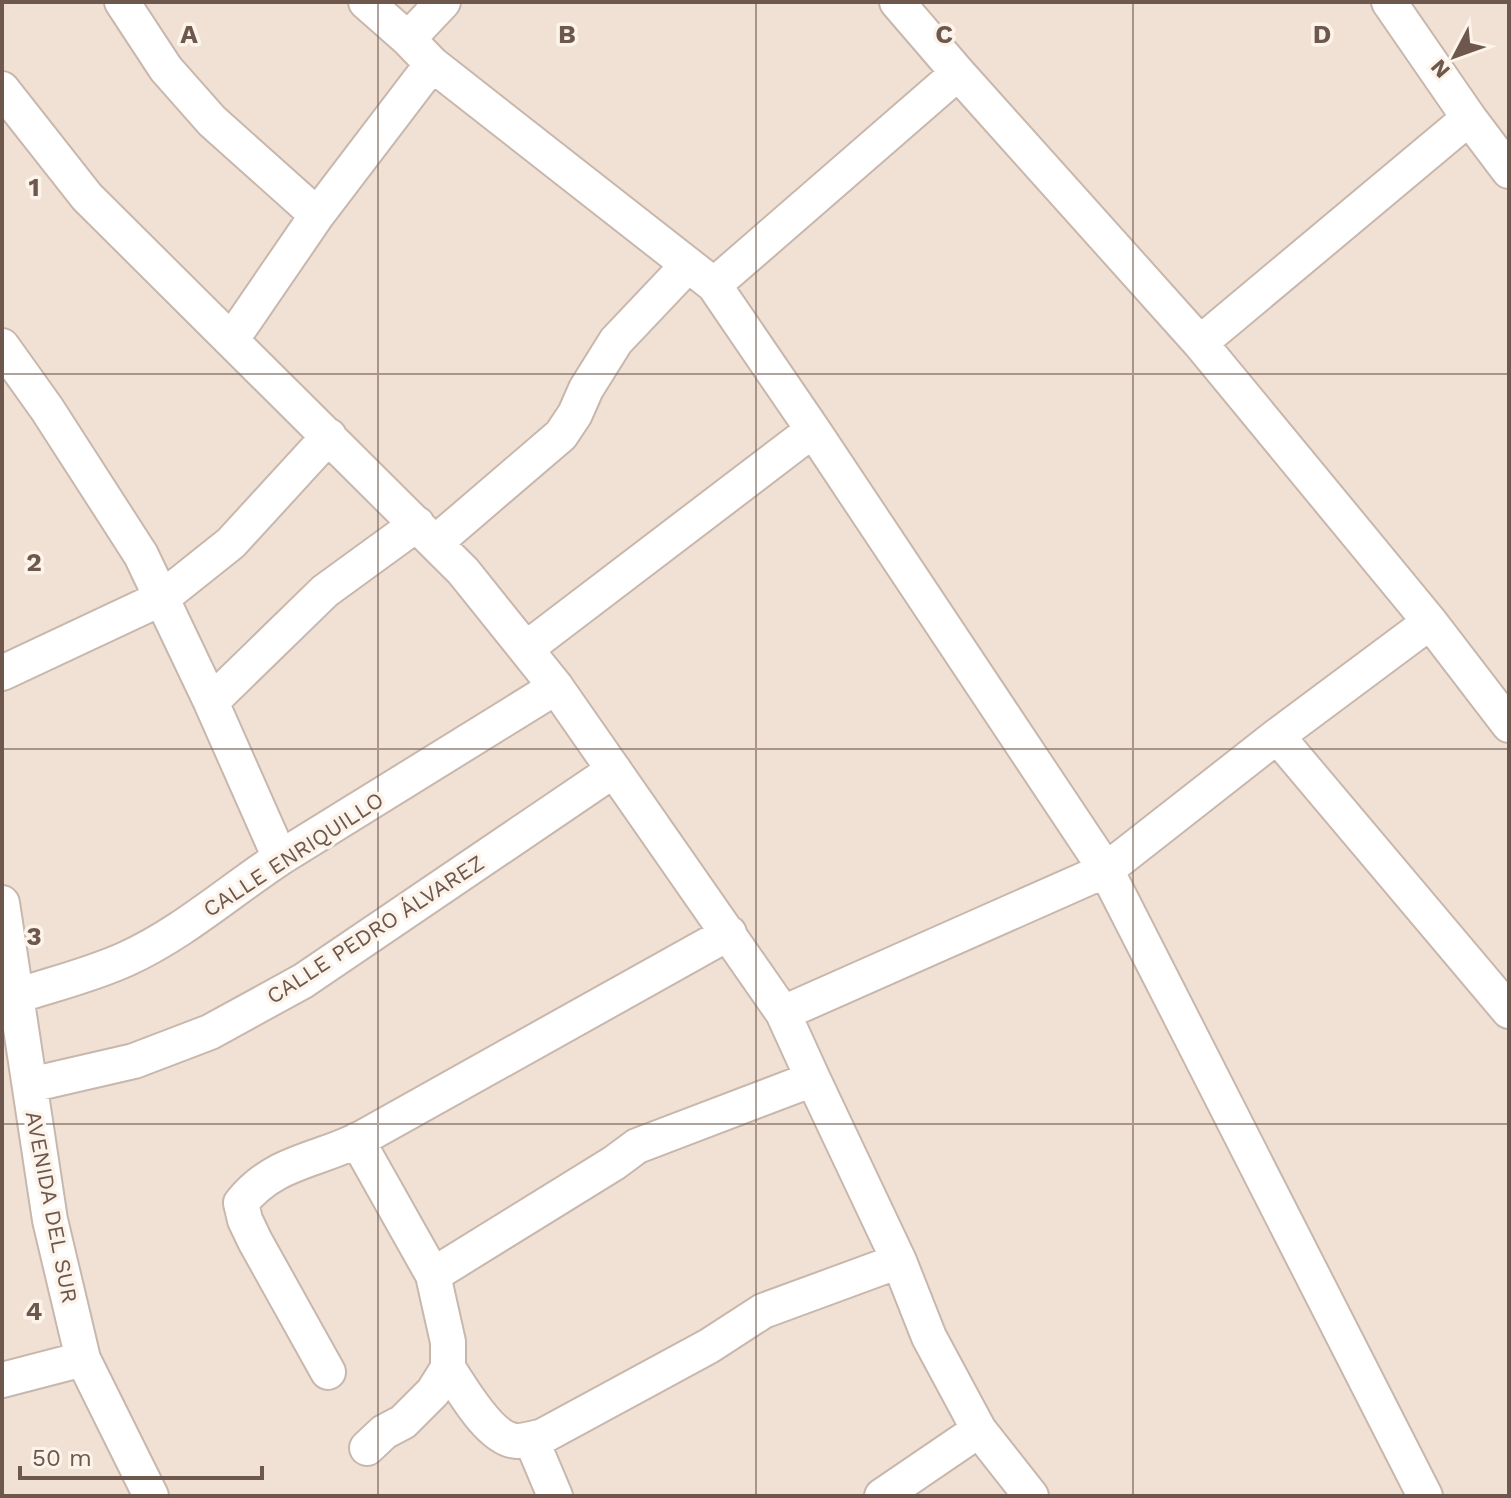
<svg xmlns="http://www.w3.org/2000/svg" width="1511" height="1498" viewBox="0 0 1511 1498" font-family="'Work Sans',sans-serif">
	<rect width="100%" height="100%" fill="#f9f0e5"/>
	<!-- residential -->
	<path fill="#f0e1d4" d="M2 2H1509V1496H2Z"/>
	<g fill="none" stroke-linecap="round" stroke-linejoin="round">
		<defs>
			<path id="street" d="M122 2 166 69 212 121 317 215
				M366 2 408 39 432 64 714 285 813 430 1106 870 1425 1496
				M897 2 958 73 1200 343 1430 622 1509 725
				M1389 2 1469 118 1509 171
				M408 39 443 2
				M2 89 87 197 463 571 556 687 783 1013 813 1079 899 1261 929 1337 979 1430 1031 1496
				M714 285 958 73
				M232 339 317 215 432 64
				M1200 343 1469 118
				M2 346 47 409 141 555 211 702 280 858
				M435 543 561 435 575 414 586 389 616 341 688 265
				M527 648 813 430
				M2 673 162 598 231 543 329 436
				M211 702 325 591 417 524
				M1277 736 1509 1011
				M2 903 50 1220 83 1359 151 1496
				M17 996C53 984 91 975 126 959 183 933 231 890 283 856 374 799 465 743 556 687
				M783 1013 1106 870 1277 736 1430 622
				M30 1085 134 1061 210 1032 303 981 614 770
				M357 1140 433 1275 448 1342V1368L433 1392 403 1422 384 1432 367 1448
				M433 1275 614 1163 637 1146 813 1079
				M448 1368C462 1389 490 1440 517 1441 525 1441 535 1438 543 1436L709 1346 763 1311 899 1261
				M328 1372 255 1241 245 1220 241 1203C274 1161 318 1161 362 1138 484 1070 606 1001 729 933
				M2 1380 83 1359
				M531 1439 555 1496
				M882 1496 979 1430"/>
		</defs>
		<!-- street casing -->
		<use href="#street" stroke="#c8b7ac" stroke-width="38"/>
		<!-- street -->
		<use href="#street" stroke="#fff" stroke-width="34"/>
	</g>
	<!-- grid -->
	<path fill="none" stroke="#6e574d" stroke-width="2" stroke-opacity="0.55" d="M378 2V1496M756 2V1496M1133 2V1496M2 374H1509M2 749H1509M2 1124H1509"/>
	<g text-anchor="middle" stroke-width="7" stroke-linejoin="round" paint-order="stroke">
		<!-- street labels -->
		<g font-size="22" fill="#6e574d" stroke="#fcf4ea">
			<text transform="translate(293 854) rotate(-33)" y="8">CALLE ENRIQUILLO</text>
			<text transform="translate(375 929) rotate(-33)" y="8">CALLE PEDRO ÁLVAREZ</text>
			<text transform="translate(52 1207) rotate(79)" y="8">AVENIDA DEL SUR</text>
		</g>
	</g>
	<g font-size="26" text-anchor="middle" font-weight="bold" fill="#6e574d" stroke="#fcf4ea" stroke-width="7" stroke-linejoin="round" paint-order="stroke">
		<text x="189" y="43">A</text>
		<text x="567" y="43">B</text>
		<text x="944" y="43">C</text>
		<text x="1322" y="43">D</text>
		<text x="34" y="196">1</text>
		<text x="34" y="571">2</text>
		<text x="34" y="945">3</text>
		<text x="34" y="1320">4</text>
	</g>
	<!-- border -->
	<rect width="1511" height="1498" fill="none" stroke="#6e574d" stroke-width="8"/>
	<!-- north arrow -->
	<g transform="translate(1455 56) rotate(229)" stroke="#fcf4ea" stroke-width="6" paint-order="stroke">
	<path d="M0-6L14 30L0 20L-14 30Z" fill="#6e574d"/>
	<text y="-12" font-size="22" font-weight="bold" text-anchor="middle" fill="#6e574d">N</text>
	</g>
	<!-- scale -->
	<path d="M20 1466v12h242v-12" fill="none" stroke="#6e574d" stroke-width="4"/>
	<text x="32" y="1466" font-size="24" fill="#6e574d" stroke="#fcf4ea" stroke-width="6" paint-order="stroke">50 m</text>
</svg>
